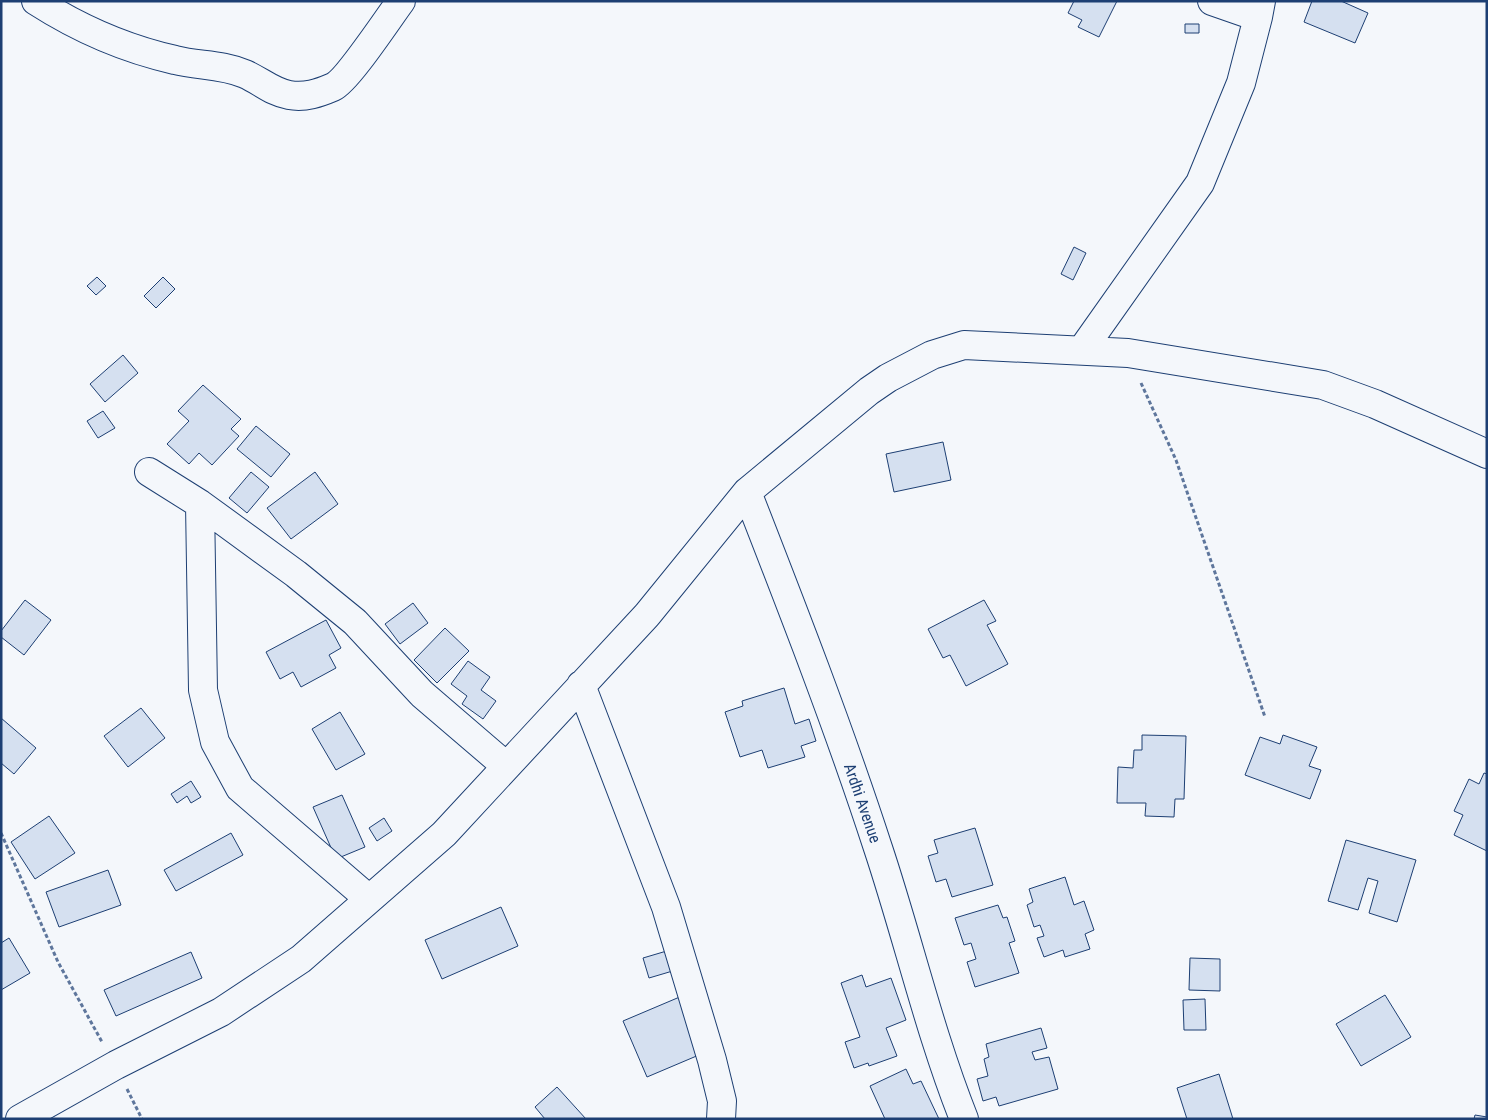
<svg xmlns="http://www.w3.org/2000/svg" width="1488" height="1120" viewBox="0 0 1488 1120" font-family="'Roboto Condensed',sans-serif">
	<rect width="100%" height="100%" fill="#f4f7fb"/>
	<!-- building -->
	<path fill="#d5e0f0" stroke="#1d3f73" d="M1074 1H1117L1099 37 1078 27 1082 20 1068 13Z
		M1312 1H1341L1368 13 1355 43 1304 22Z
		M1185 24H1199V33H1185Z
		M1074 247 1086 253 1073 280 1061 274Z
		M97 277 106 286 96 295 87 286Z
		M163 277 175 289 156 308 144 296Z
		M123 355 138 373 105 402 90 384Z
		M203 385 241 419 231 429 239 436 212 465 199 453 189 464 167 444 189 421 178 411Z
		M103 411 115 428 98 438 87 421Z
		M256 426 290 454 271 477 237 449Z
		M943 442 951 480 894 492 886 454Z
		M251 472 269 487 247 513 229 498Z
		M315 472 338 504 291 539 267 508Z
		M25 600 51 620 24 655 1 637V631Z
		M984 600 996 621 987 625 1008 664 966 686 950 655 943 658 928 629Z
		M413 603 428 623 400 644 385 624Z
		M326 620 341 648 329 655 336 668 301 687 293 672 280 679 266 652Z
		M445 628 469 651 437 683 414 660Z
		M468 661 490 677 481 690 496 701 483 719 462 704 467 696 451 684Z
		M784 688 795 724 809 719 816 741 801 746 805 757 768 768 762 750 740 757 725 712 743 706 742 701Z
		M141 708 165 738 128 767 104 736Z
		M340 712 365 754 336 770 312 729Z
		M1 718 36 748 14 774 1 763Z
		M1142 735 1186 736 1184 799H1175L1174 817 1145 816 1146 803H1117L1118 767 1133 768 1134 750H1142Z
		M1283 735 1317 747 1309 766 1321 770 1310 799 1245 775 1260 737 1280 744Z
		M1484 773 1487 774V851L1454 835 1463 815 1454 811 1469 779 1479 784Z
		M191 781 201 797 191 803 187 796 177 803 171 794Z
		M342 795 365 847 336 859 313 807Z
		M49 816 75 853 35 879 11 842Z
		M384 818 392 831 377 841 369 828Z
		M975 828 993 885 952 897 946 879 936 882 928 856 938 853 934 840Z
		M231 833 243 855 176 891 164 870Z
		M1346 840 1416 860 1397 922 1369 913 1378 881 1368 878 1358 910 1328 901Z
		M108 870 121 905 59 927 46 892Z
		M1065 877 1074 905 1084 901 1094 930 1085 934 1090 949 1065 957 1063 950 1044 957 1037 938 1044 936 1040 925 1034 927 1027 905 1033 902 1029 889Z
		M998 905 1003 918 1007 917 1015 941 1009 943 1019 973 975 987 967 962 976 959 971 943 964 945 955 918Z
		M501 907 518 946 442 979 425 940Z
		M9 938 30 973 1 990V943Z
		M670 950 676 970 649 978 643 958Z
		M191 952 202 978 116 1016 104 990Z
		M1190 958 1220 959V991L1189 990Z
		M862 975 866 987 891 978 906 1020 886 1028 897 1056 869 1066 868 1063 854 1068 845 1042 860 1037 841 983Z
		M1385 995 1411 1037 1361 1066 1336 1024Z
		M682 996 706 1052 647 1077 623 1021Z
		M1205 999 1206 1030H1184L1183 1000Z
		M1041 1028 1047 1048 1032 1052 1035 1060 1049 1057 1058 1089 999 1106 996 1097 983 1101 977 1079 988 1076 984 1059 989 1057 986 1044Z
		M906 1069 913 1084 921 1081 939 1119H885L870 1086Z
		M1219 1074 1233 1119H1187L1177 1088Z
		M557 1087 586 1119H545L535 1107Z
		M1475 1115 1487 1117V1119H1474Z"/>
	<g fill="none" stroke-linecap="round" stroke-linejoin="round">
		<defs>
			<path id="minor" d="M36 1C78 28 126 49 175 60 198 66 222 64 245 74 261 81 272 92 289 95 305 98 319 93 333 87 347 81 389 17 401 1
				M1212 1 1258 17
				M1082 350 1200 183 1241 83 1258 17 1261 1
				M149 472 200 504 296 574 355 622 422 694 506 766
				M747 492C793 610 839 728 878 848 908 938 929 1031 964 1119
				M200 504 203 690 215 742 240 788 369 899
				M581 685 666 907 712 1060 722 1101 721 1119
				M20 1119 116 1065 221 1012 301 959 444 834 647 615 747 492 869 391 888 378 932 355 964 345 1128 353 1323 385 1375 404 1487 454"/>
		</defs>
		<!-- minor casing -->
		<use href="#minor" stroke="#1d3f73" stroke-width="30"/>
		<!-- path -->
		<path stroke="#5e769c" stroke-width="3" stroke-dasharray="4 2.5" stroke-linecap="butt" d="M1141 383 1176 460 1265 717
			M1 833 58 962 102 1042
			M127 1089 142 1119"/>
		<!-- minor -->
		<use href="#minor" stroke="#f4f7fb" stroke-width="28"/>
	</g>
	<g text-anchor="middle" stroke-width="4" stroke-linejoin="round" paint-order="stroke">
		<!-- street labels -->
		<g font-size="16" fill="#1d3f73" stroke="#f4f7fb">
			<text transform="translate(863 803) rotate(71)" y="6">Ardhi Avenue</text>
		</g>
	</g>
	<!-- border -->
	<rect width="1488" height="1120" fill="none" stroke="#1d3f73" stroke-width="5"/>
</svg>
